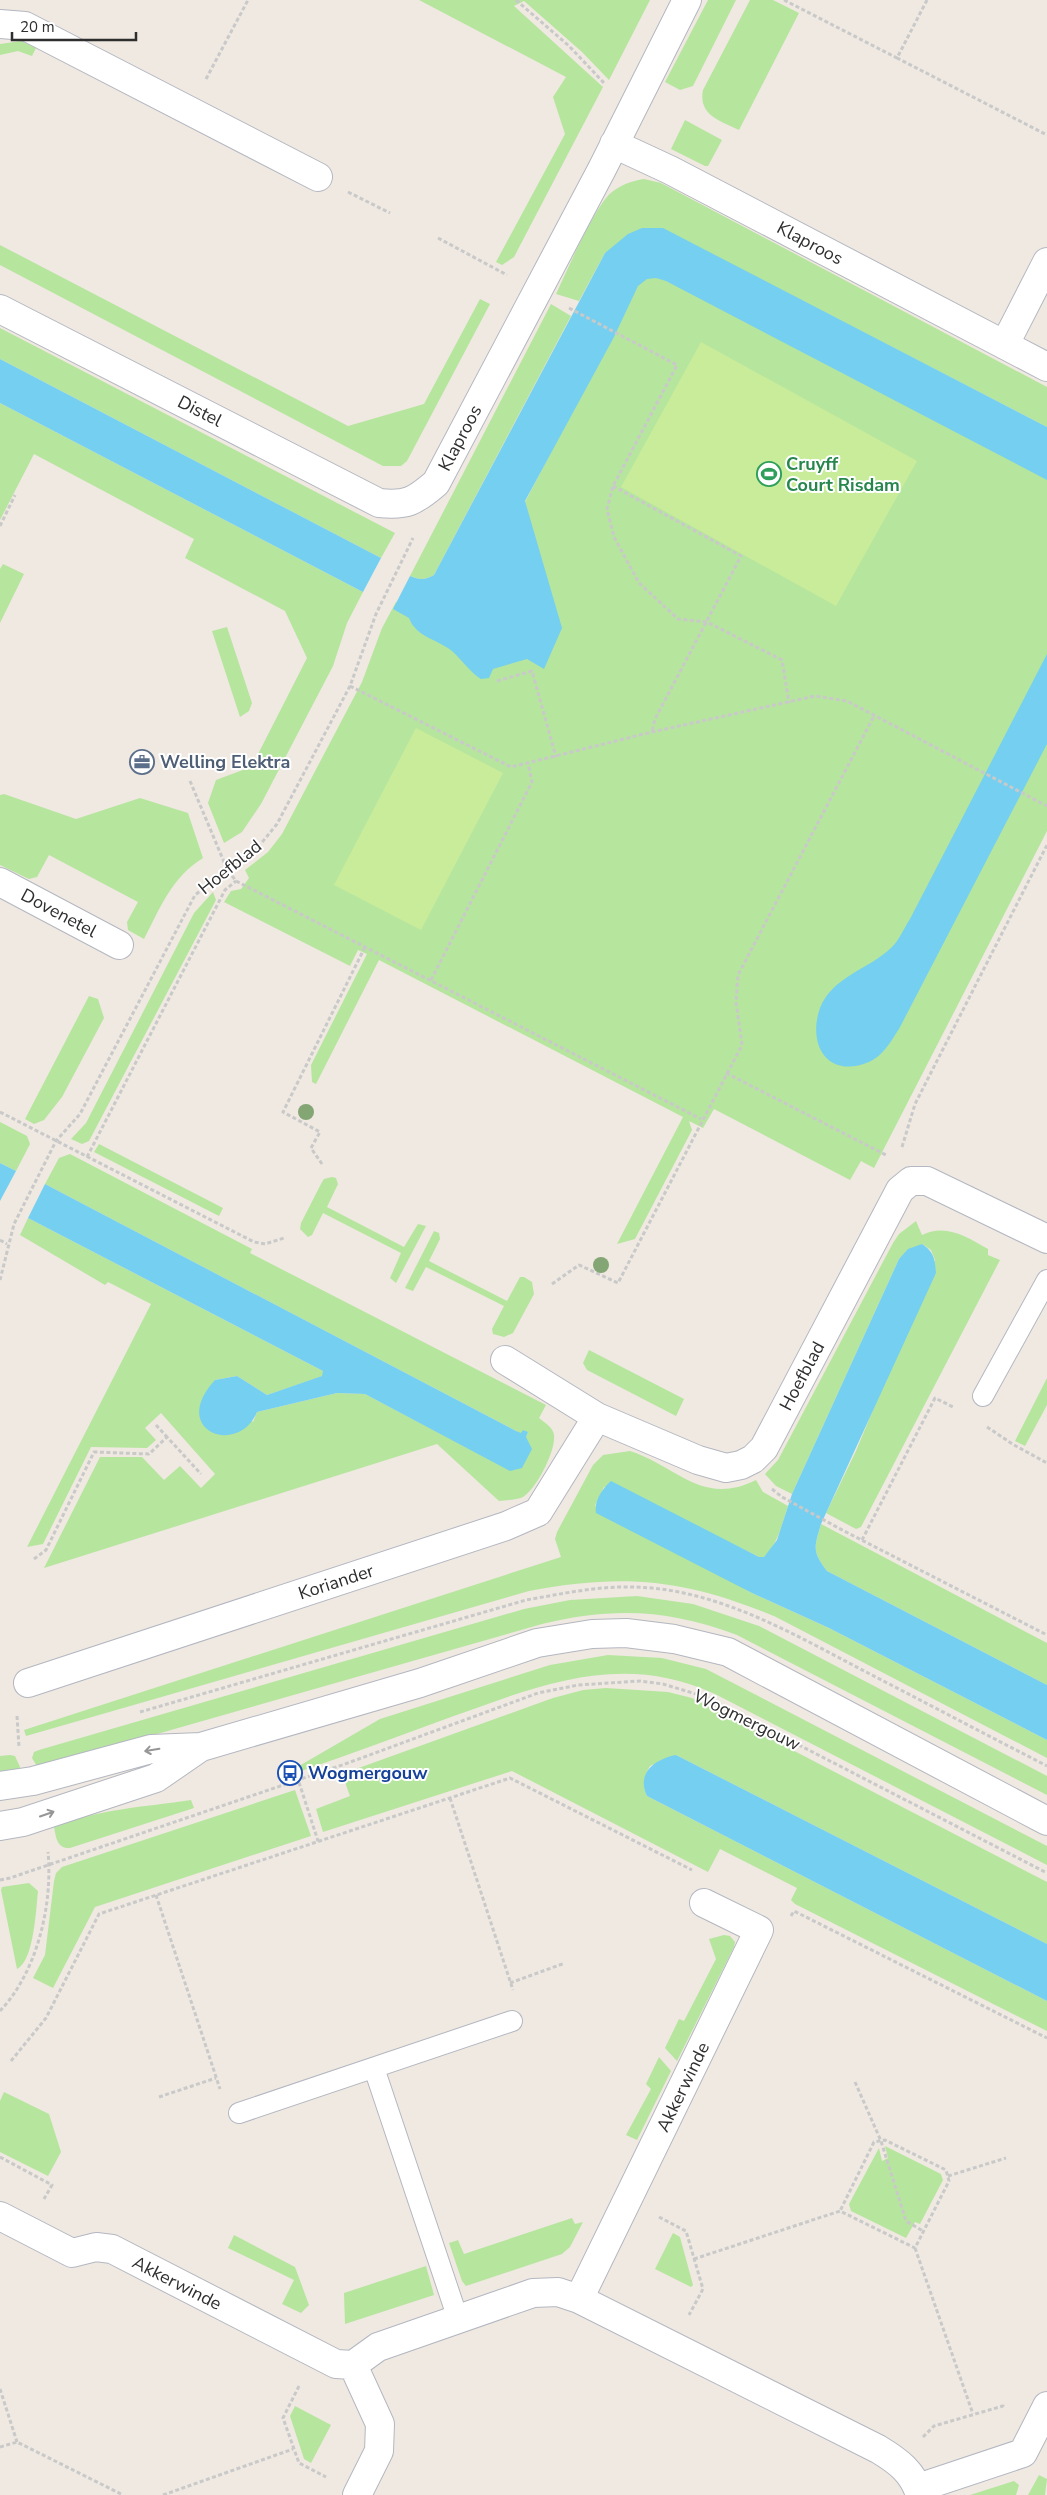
<svg xmlns="http://www.w3.org/2000/svg" width="1047" height="2495" viewBox="0 0 1047 2495" font-family="'Nunito Sans',sans-serif">
	<rect width="100%" height="100%" fill="#efe9e1"/>
	<!-- green -->
	<path fill="#b6e59e" d="M419 0H650L609 80 582 52 524 1 514 6 603 87 514 257 502 265 496 262 565 134 553 97 566 77Z
		M708 0H736L693 86 680 90 665 82Z
		M750 0H773L799 13 739 130C720 121 698 115 703 90Z
		M21 41 36 48 32 56 18 51 0 55V44Z
		M685 120 722 140 708 166H705L671 149Z
		M644 179 661 183 1047 387V427L663 229 605 253 579 301 556 294C567 271 595 205 612 192 622 184 632 181 644 179Z
		M0 245 348 426 424 404 480 299 490 304 407 461 401 466H383L0 265Z
		M646 270 1047 476V831L874 1168 861 1161 850 1180 714 1109 703 1128 689 1121 692 1130 635 1239 617 1244 683 1117 379 960 316 1084 312 1082 311 1065 367 954 358 950 350 966 224 902 231 891 241 889 249 878 245 870 268 852 282 834 362 682 382 628 396 602 456 634Z
		M551 304 571 316 434 575C425 580 420 580 410 576Z
		M0 328 395 533 381 558 0 359Z
		M0 403 363 592 347 623 333 666 261 804 242 832 224 843 208 803 216 780 248 768 254 762 307 658 285 611 185 558 194 539 34 454 0 520Z
		M3 564 24 574 0 623V569Z
		M227 627 252 703 249 711 240 717 212 631Z
		M4 794 76 819 140 798 188 813 203 858C172 877 160 908 144 939L128 930 127 922 138 902 49 855 37 877 29 879 0 865V795Z
		M213 892 216 900 89 1141 82 1144 71 1139 86 1123 194 913Z
		M89 996 98 999 104 1018 62 1097 44 1120 34 1124 25 1119Z
		M0 1122 27 1136 30 1144 16 1171 0 1163Z
		M99 1144 223 1208 219 1216 94 1152Z
		M70 1154 252 1249 250 1253 546 1405 539 1418C545 1423 553 1427 554 1435 556 1451 536 1489 523 1497 517 1500 506 1500 499 1501L437 1444 44 1568 100 1457H142L164 1480 180 1466 201 1488 215 1474 161 1413 145 1428 156 1440 147 1448 91 1447 43 1544 27 1547 151 1304 108 1282 105 1285 20 1235 28 1218 323 1371V1376L267 1395 237 1376 215 1380 253 1422 257 1412 337 1393 365 1394 510 1470 528 1432 521 1434 516 1431 45 1184 59 1158Z
		M332 1177 336 1178 338 1184 327 1207 404 1247 418 1224 426 1226 396 1283 390 1278 401 1253 323 1213 312 1235 308 1237 300 1229 301 1223 322 1182 324 1179Z
		M916 1221 922 1235C946 1223 967 1237 988 1249V1255L1000 1260 861 1527 856 1529 826 1513 856 1451 935 1260 931 1250 922 1244 899 1259 792 1494 776 1486 765 1474 778 1460 893 1243 899 1234Z
		M434 1231 439 1233 440 1239 429 1261 507 1301 520 1277H524L532 1282 534 1294 513 1333 504 1337 493 1334 492 1329 504 1306 426 1267 413 1291 405 1288Z
		M589 1350 684 1399 676 1416 587 1370 583 1363Z
		M1047 1378V1405L1025 1446 1015 1441Z
		M630 1451C677 1466 702 1507 756 1480L763 1492 788 1506C782 1524 778 1544 764 1557H759L700 1528 604 1487 595 1506 752 1593 829 1628 1047 1740V1758L776 1617C685 1579 625 1573 529 1591L26 1736 24 1730 561 1557 555 1539 557 1532 593 1465 603 1455Z
		M821 1524 1047 1643V1685L827 1571C812 1551 814 1548 821 1524Z
		M637 1596 693 1604 759 1626 1047 1776V1795L737 1635C668 1609 613 1607 542 1624L38 1768 32 1758 34 1752 39 1750 524 1609 570 1600Z
		M608 1655 662 1658 706 1669 1047 1846V1865L715 1694C621 1651 541 1685 451 1717 401 1735 351 1754 301 1771L299 1766 380 1719 550 1665Z
		M606 1688 668 1692 692 1698 1047 1882V1944L676 1755 650 1766C644 1776 642 1785 647 1796L1047 2001V2031L795 1904 791 1900 797 1888 720 1849 708 1872 512 1771 323 1832 316 1809 350 1796 342 1774 553 1698 583 1690Z
		M10 1755 15 1756 20 1767 19 1772 0 1773V1756Z
		M295 1790 311 1836 95 1907 53 1988 33 1978 45 1955 54 1881 56 1873 62 1867Z
		M191 1800 194 1808 70 1848C57 1849 56 1837 54 1827 97 1809 145 1807 191 1800Z
		M29 1883 38 1891C36 1909 34 1961 17 1969L1 1890 2 1887Z
		M724 1935 730 1936 735 1942 734 1947 677 2061 665 2048 679 2019 684 2021 716 1959 709 1939Z
		M659 2057 671 2071 637 2140 626 2135 651 2089 646 2084Z
		M4 2092 49 2114 61 2152 48 2176 0 2152V2101Z
		M885 2146 941 2174 943 2180 920 2224 915 2222 906 2238 851 2211 849 2204 879 2148 882 2161 888 2158Z
		M572 2218 575 2224 583 2222 570 2247 562 2254 466 2286 462 2281 449 2243 458 2240 464 2254Z
		M673 2233 680 2237 693 2285 691 2287 655 2269Z
		M234 2235 295 2267 309 2305 301 2313 282 2304 294 2280 228 2248Z
		M426 2266 434 2295 345 2324 344 2293Z
		M295 2406 331 2425 311 2463 304 2459 290 2416Z
		M1039 2475 1047 2479 1045 2495H1028Z
		M1014 2481 1019 2485 1016 2495H970Z"/>
	<!-- pitch -->
	<path fill="#c9ec9a" d="M701 342 917 461 836 606 621 487Z
		M416 728 503 773 421 930 334 885Z"/>
	<!-- water -->
	<path fill="#75cff0" d="M642 228H663L1047 427V480L666 281 656 278 647 279 638 286 614 337 525 501 562 628 544 669 527 659 493 669 489 678 481 679C470 672 462 660 452 651 437 639 416 637 409 618L393 609 410 576C420 580 425 580 434 575L605 253 628 234Z
		M0 359 381 558 363 592 0 403Z
		M1047 654V744L899 1029C891 1041 883 1056 869 1062 828 1079 807 1045 820 1008 832 977 869 969 891 948 899 941 904 928 910 919Z
		M0 1163 16 1171 0 1201Z
		M45 1184 516 1431 521 1433 523 1430 528 1432 526 1437 532 1449 522 1468 510 1471 365 1394 337 1393 257 1412C239 1457 168 1431 215 1380L237 1376 267 1395 322 1376 323 1371 28 1218Z
		M922 1244C934 1252 935 1259 936 1273L821 1524C814 1548 812 1551 827 1571L1047 1685V1740L829 1628 752 1593 596 1513C594 1501 602 1489 611 1481L759 1557H764L777 1540 792 1494 899 1259 908 1249Z
		M676 1755 1047 1944V2001L647 1796C636 1773 655 1759 676 1755Z"/>
	<g fill="none" stroke-linecap="round" stroke-linejoin="round">
		<defs>
			<path id="lane" d="M983 1396 1047 1280
				M374 2068 458 2319
				M239 2113 512 2021"/>
			<path id="street" d="M0 24 25 26 318 177
				M614 144 670 170 1047 367
				M0 309 379 503C407 506 415 501 436 483L602 169 687 0
				M1005 344 1047 262
				M0 882 119 945
				M505 1360 597 1417 698 1460 726 1468 741 1465 753 1459 764 1448 900 1190 911 1181H927L1047 1239
				M28 1683 506 1526 538 1512 597 1417
				M0 2216 72 2253 96 2247 112 2249 336 2364 353 2365 378 2347 533 2293 558 2292 579 2299 878 2449C898 2461 913 2472 920 2495
				M579 2299 759 1930 704 1903
				M353 2365 380 2424 379 2451 357 2495
				M918 2488 1023 2453 1047 2406"/>
			<path id="secondary" d="M0 1786 33 1781 151 1749 201 1747 420 1683 537 1643 592 1634 626 1633 674 1639 728 1652 1047 1821
				M0 1826 23 1822 156 1778 201 1747"/>
		</defs>
		<!-- lane casing -->
		<use href="#lane" stroke="#b4b7c1" stroke-width="22"/>
		<!-- street casing -->
		<use href="#street" stroke="#b4b7c1" stroke-width="30"/>
		<!-- secondary casing -->
		<use href="#secondary" stroke="#b4b7c1" stroke-width="30"/>
		<!-- path -->
		<path stroke="#c9c9c9" stroke-width="3" stroke-dasharray="4 2.5" stroke-linecap="butt" d="M516 0 569 46 605 84
			M784 0 897 58
			M927 0 897 58 1047 135
			M206 79 248 0
			M348 192 390 213
			M438 238 507 275
			M569 308 677 365 613 486 607 509 614 537 639 583 678 619 707 622 782 660 789 703
			M613 486 741 556 655 719 652 732
			M0 526 15 495
			M497 681 532 671 556 757
			M350 686 511 767 652 732 815 696 847 701 1047 806
			M190 781 227 869 236 881 701 1119
			M431 980 532 782 528 763
			M726 1073 886 1155
			M0 1112 254 1242 265 1244 284 1238
			M902 1147 915 1104 1047 845
			M87 1157 225 890 236 881
			M322 1164 311 1148 320 1132 283 1112 365 947
			M0 1240 7 1244
			M0 1280 14 1224 56 1141 80 1114 195 895 259 846 277 824 350 686 376 614 413 538
			M552 1284 579 1265 618 1283 742 1045 736 1002 738 975 874 716
			M156 1425 167 1437
			M987 1427 1014 1445 1047 1463
			M772 1489 782 1497 844 1531 1047 1635
			M862 1540 935 1398 953 1407
			M34 1559 46 1550 94 1452 149 1454 167 1437 201 1474
			M140 1712 526 1600C561 1594 597 1586 632 1587 717 1588 795 1635 868 1673 928 1704 987 1735 1047 1766
			M17 1716 19 1747
			M295 1770 318 1841
			M450 1798 513 1990
			M0 1880 10 1878 345 1764 538 1693 578 1685 640 1681 663 1684 706 1697 1047 1873
			M156 1895 220 2089
			M791 1916 794 1911 1047 2038
			M510 1983 565 1963
			M0 2011C37 1972 53 1905 48 1852
			M11 2061 46 2018 99 1914 510 1778 692 1870
			M855 2082 881 2141 906 2221 923 2231
			M159 2097 216 2078
			M0 2157 52 2185 44 2199
			M948 2176 1006 2158
			M659 2217 686 2231 703 2289 689 2315
			M915 2248 973 2414
			M694 2259 840 2211 915 2248 949 2181 946 2170 885 2140 874 2142 840 2211
			M299 2386 283 2418 299 2463 326 2477
			M0 2389 17 2442
			M923 2437 934 2426 1003 2406 1006 2408
			M0 2447 17 2442 123 2495
			M163 2495 293 2449"/>
		<!-- lane -->
		<use href="#lane" stroke="#fff" stroke-width="20"/>
		<!-- street -->
		<use href="#street" stroke="#fff" stroke-width="28"/>
		<!-- secondary -->
		<use href="#secondary" stroke="#fff" stroke-width="28"/>
	</g>
	<!-- trees -->
	<g fill="#84a574">
		<circle cx="306" cy="1112" r="8"/>
		<circle cx="601" cy="1265" r="8"/>
	</g>
	<!-- one-way arrows -->
	<defs><path id="oneway-shaft" d="M-6 0H5M1.5-3L5.5 0L1.5 3" fill="none" stroke-width="1.6" stroke-linecap="round" stroke-linejoin="round" transform="scale(1.25)"/></defs>
	<g stroke="#969696">
		<use href="#oneway-shaft" transform="translate(152 1750) rotate(171)"/>
		<use href="#oneway-shaft" transform="translate(47 1814) rotate(-19)"/>
	</g>
	<!-- icons -->
	<defs>
		<symbol id="stadium-ring" viewBox="-11 -11 22 22"><circle r="9.5" fill="#fff" stroke="#2e9e5b" stroke-width="1.5"/><path d="M0-5a6.5 5 0 1 0 0 10a6.5 5 0 1 0 0-10ZM-3.5-1.8h7v3.6h-7Z" fill="#2e9e5b"/></symbol>
		<symbol id="office-ring" viewBox="-11 -11 22 22"><circle r="9.5" fill="#fff" stroke="#5c6f8a" stroke-width="1.5"/><path d="M-6-3h4V-5.5h4V-3h4V5H-6ZM-1-4.5V-3h2v-1.5ZM-6 0V1H6V0Z" fill="#5c6f8a"/></symbol>
		<symbol id="bus-ring" viewBox="-11 -11 22 22"><circle r="9.5" fill="#fff" stroke="#1a4fb4" stroke-width="1.5"/><path d="M-5-6H5V4H4V6H2V4H-2V6H-4V4H-5ZM-3.5-4V0h7V-4ZM-3.5 1.2v1.5H-2V1.2ZM2 1.2v1.5H3.5V1.2Z" fill="#1a4fb4"/></symbol>
	</defs>
	<g fill-rule="evenodd">
		<use href="#stadium-ring" x="755" y="460" width="28" height="28"/>
		<use href="#office-ring" x="128" y="748" width="28" height="28"/>
		<use href="#bus-ring" x="276" y="1759" width="28" height="28"/>
	</g>
	<g text-anchor="middle" stroke-width="4" stroke-linejoin="round" paint-order="stroke">
		<!-- street labels -->
		<g font-size="18" fill="#2e2e2e" stroke="#fff">
			<text transform="translate(810 243) rotate(28)" y="6">Klaproos</text>
			<text transform="translate(200 411) rotate(27)" y="6">Distel</text>
			<text transform="translate(460 438) rotate(-62)" y="6">Klaproos</text>
			<text transform="translate(230 867) rotate(-39)" y="6">Hoefblad</text>
			<text transform="translate(59 913) rotate(28)" y="6">Dovenetel</text>
			<text transform="translate(802 1376) rotate(-62)" y="6">Hoefblad</text>
			<text transform="translate(336 1582) rotate(-18)" y="6">Koriander</text>
			<text transform="translate(747 1720) rotate(26)" y="6">Wogmergouw</text>
			<text transform="translate(683 2087) rotate(-64)" y="6">Akkerwinde</text>
			<text transform="translate(177 2283) rotate(27)" y="6">Akkerwinde</text>
		</g>
		<!-- leisure labels -->
		<g font-size="18" font-weight="bold" fill="#27864d" stroke="#fff" text-anchor="start">
			<text x="786" y="470">Cruyff<tspan x="786" dy="21">Court Risdam</tspan></text>
		</g>
		<!-- service labels -->
		<g font-size="18" font-weight="bold" fill="#4e5e75" stroke="#fff" text-anchor="start">
			<text x="160" y="768">Welling Elektra</text>
		</g>
		<!-- transit labels -->
		<g font-size="18" font-weight="bold" fill="#164399" stroke="#fff" text-anchor="start">
			<text x="308" y="1779">Wogmergouw</text>
		</g>
	</g>
	<!-- scale -->
	<path d="M12 32v8h124v-8" fill="none" stroke="#2e2e2e" stroke-width="2.5"/>
	<text x="20" y="32" font-size="15" fill="#2e2e2e" stroke="#ffffff" stroke-width="4" paint-order="stroke">20 m</text>
</svg>
